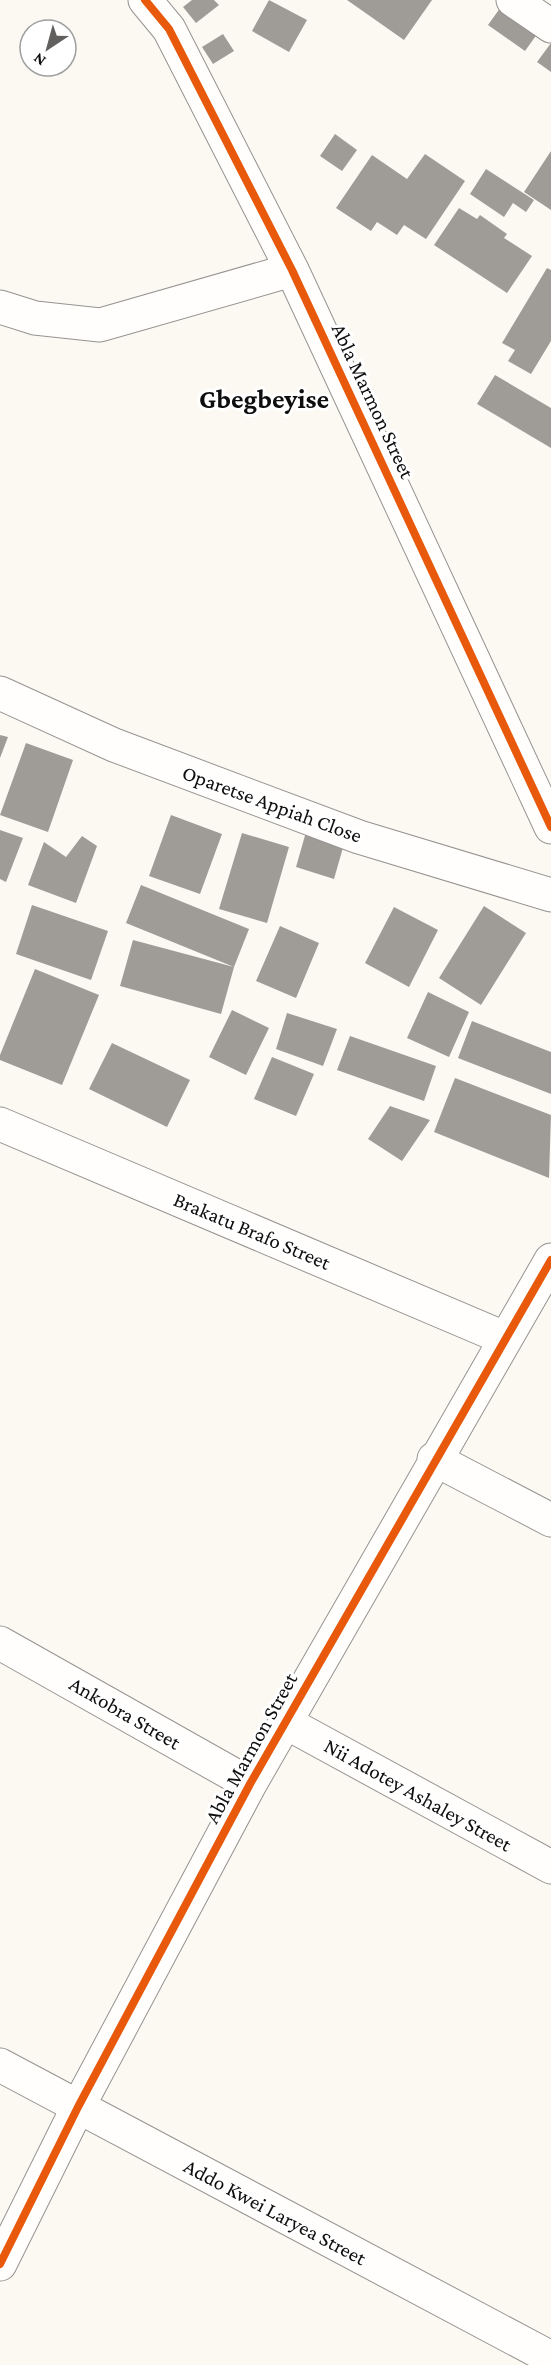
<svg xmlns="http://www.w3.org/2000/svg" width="551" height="2365" viewBox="0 0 551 2365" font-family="'Crimson Pro',serif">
	<rect width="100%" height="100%" fill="#fcf9f2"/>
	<!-- building -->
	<path fill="#9f9c98" d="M192 0H214L219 5 196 23 183 7Z
		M269 0 307 20 289 52 252 31Z
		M347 0H432L404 40Z
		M503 4 540 30 525 51 488 25Z
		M223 34 234 51 213 64 202 47Z
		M551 43V72L537 62Z
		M335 134 357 150 342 171 320 156Z
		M551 151V210L524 192Z
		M425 154 465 181 426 239 404 225 397 235 377 222 371 231 336 208 372 155 407 179Z
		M486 169 534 200 526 212 513 203 504 217 470 194Z
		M459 208 477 219 480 215 507 234 504 238 532 256 507 293 434 245Z
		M547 268 551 270V341L531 374 508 361 515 350 502 343Z
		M495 375 551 408V448L477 404Z
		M0 735 8 737 0 758Z
		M26 743 73 760 48 832 0 815Z
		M171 815 222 834 200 894 149 876Z
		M0 830 23 838 6 882 0 879Z
		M306 832 344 844 334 879 296 867Z
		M242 833 289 847 267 923 219 909Z
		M82 836 97 846 76 903 28 885 44 842 66 857Z
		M141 885 249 929 234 967 221 1014 120 986 133 940 234 967 126 923Z
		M32 905 108 931 91 980 16 954Z
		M484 906 526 933 481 1005 439 978Z
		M394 907 438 930 409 987 365 963Z
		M280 926 319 943 296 998 256 981Z
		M35 969 99 995 62 1085 0 1060V1055Z
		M428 992 469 1012 449 1057 407 1038Z
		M232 1010 269 1028 246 1075 209 1057Z
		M287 1013 337 1029 323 1066 276 1049Z
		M472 1021 551 1052V1094L458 1058Z
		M350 1036 436 1066 424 1101 337 1070Z
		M112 1043 190 1080 167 1127 89 1089Z
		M272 1057 314 1074 296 1116 254 1099Z
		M455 1078 551 1115 549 1178 434 1132Z
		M390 1106 430 1120 402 1161 368 1139Z"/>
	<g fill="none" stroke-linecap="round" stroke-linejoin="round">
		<defs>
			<path id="street" d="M145 0 169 29 292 270 551 827
				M513 0 551 26
				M0 307 35 318 100 325 292 270
				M0 693 114 745 359 837 551 895
				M0 1124 504 1338
				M434 1459 551 1520
				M0 1643 250 1784
				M285 1722 551 1867
				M0 2065 551 2358
				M0 2264 78 2107 250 1784 551 1260"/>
		</defs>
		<!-- street casing -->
		<use href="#street" stroke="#959491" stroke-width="35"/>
		<!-- street -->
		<use href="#street" stroke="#fffefd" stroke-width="33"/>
		<defs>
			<path id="cycleway" d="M145 0 169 29 292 270 551 827
				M0 2264 78 2107 250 1784 551 1260"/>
		</defs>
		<!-- cycleway casing -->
		<use href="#cycleway" stroke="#fff" stroke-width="11"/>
		<!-- cycleway -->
		<use href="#cycleway" stroke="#e8590c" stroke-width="8"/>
	</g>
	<g text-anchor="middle" stroke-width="6" stroke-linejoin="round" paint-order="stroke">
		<!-- street labels -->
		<g font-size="21" fill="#0e0e0e" stroke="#fff">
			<text transform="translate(373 401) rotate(65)" y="7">Abla Marmon Street</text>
			<text transform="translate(272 804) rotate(20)" y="7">Oparetse Appiah Close</text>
			<text transform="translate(252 1231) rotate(23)" y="7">Brakatu Brafo Street</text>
			<text transform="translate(125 1713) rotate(30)" y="7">Ankobra Street</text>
			<text transform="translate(251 1748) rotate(-61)" y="7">Abla Marmon Street</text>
			<text transform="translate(418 1795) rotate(29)" y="7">Nii Adotey Ashaley Street</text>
			<text transform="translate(275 2212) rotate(28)" y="7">Addo Kwei Laryea Street</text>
		</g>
		<!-- district labels -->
		<g font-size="27" font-weight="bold" fill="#0e0e0e" stroke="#fff">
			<text x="264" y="408">Gbegbeyise</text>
		</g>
	</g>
	<!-- north arrow -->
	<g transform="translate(48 48) rotate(216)"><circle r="28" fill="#ffffff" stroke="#9f9f9f" stroke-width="1.5"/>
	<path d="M0-4.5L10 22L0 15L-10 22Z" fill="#61605e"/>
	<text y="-9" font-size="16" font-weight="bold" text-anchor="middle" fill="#0e0e0e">N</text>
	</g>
</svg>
